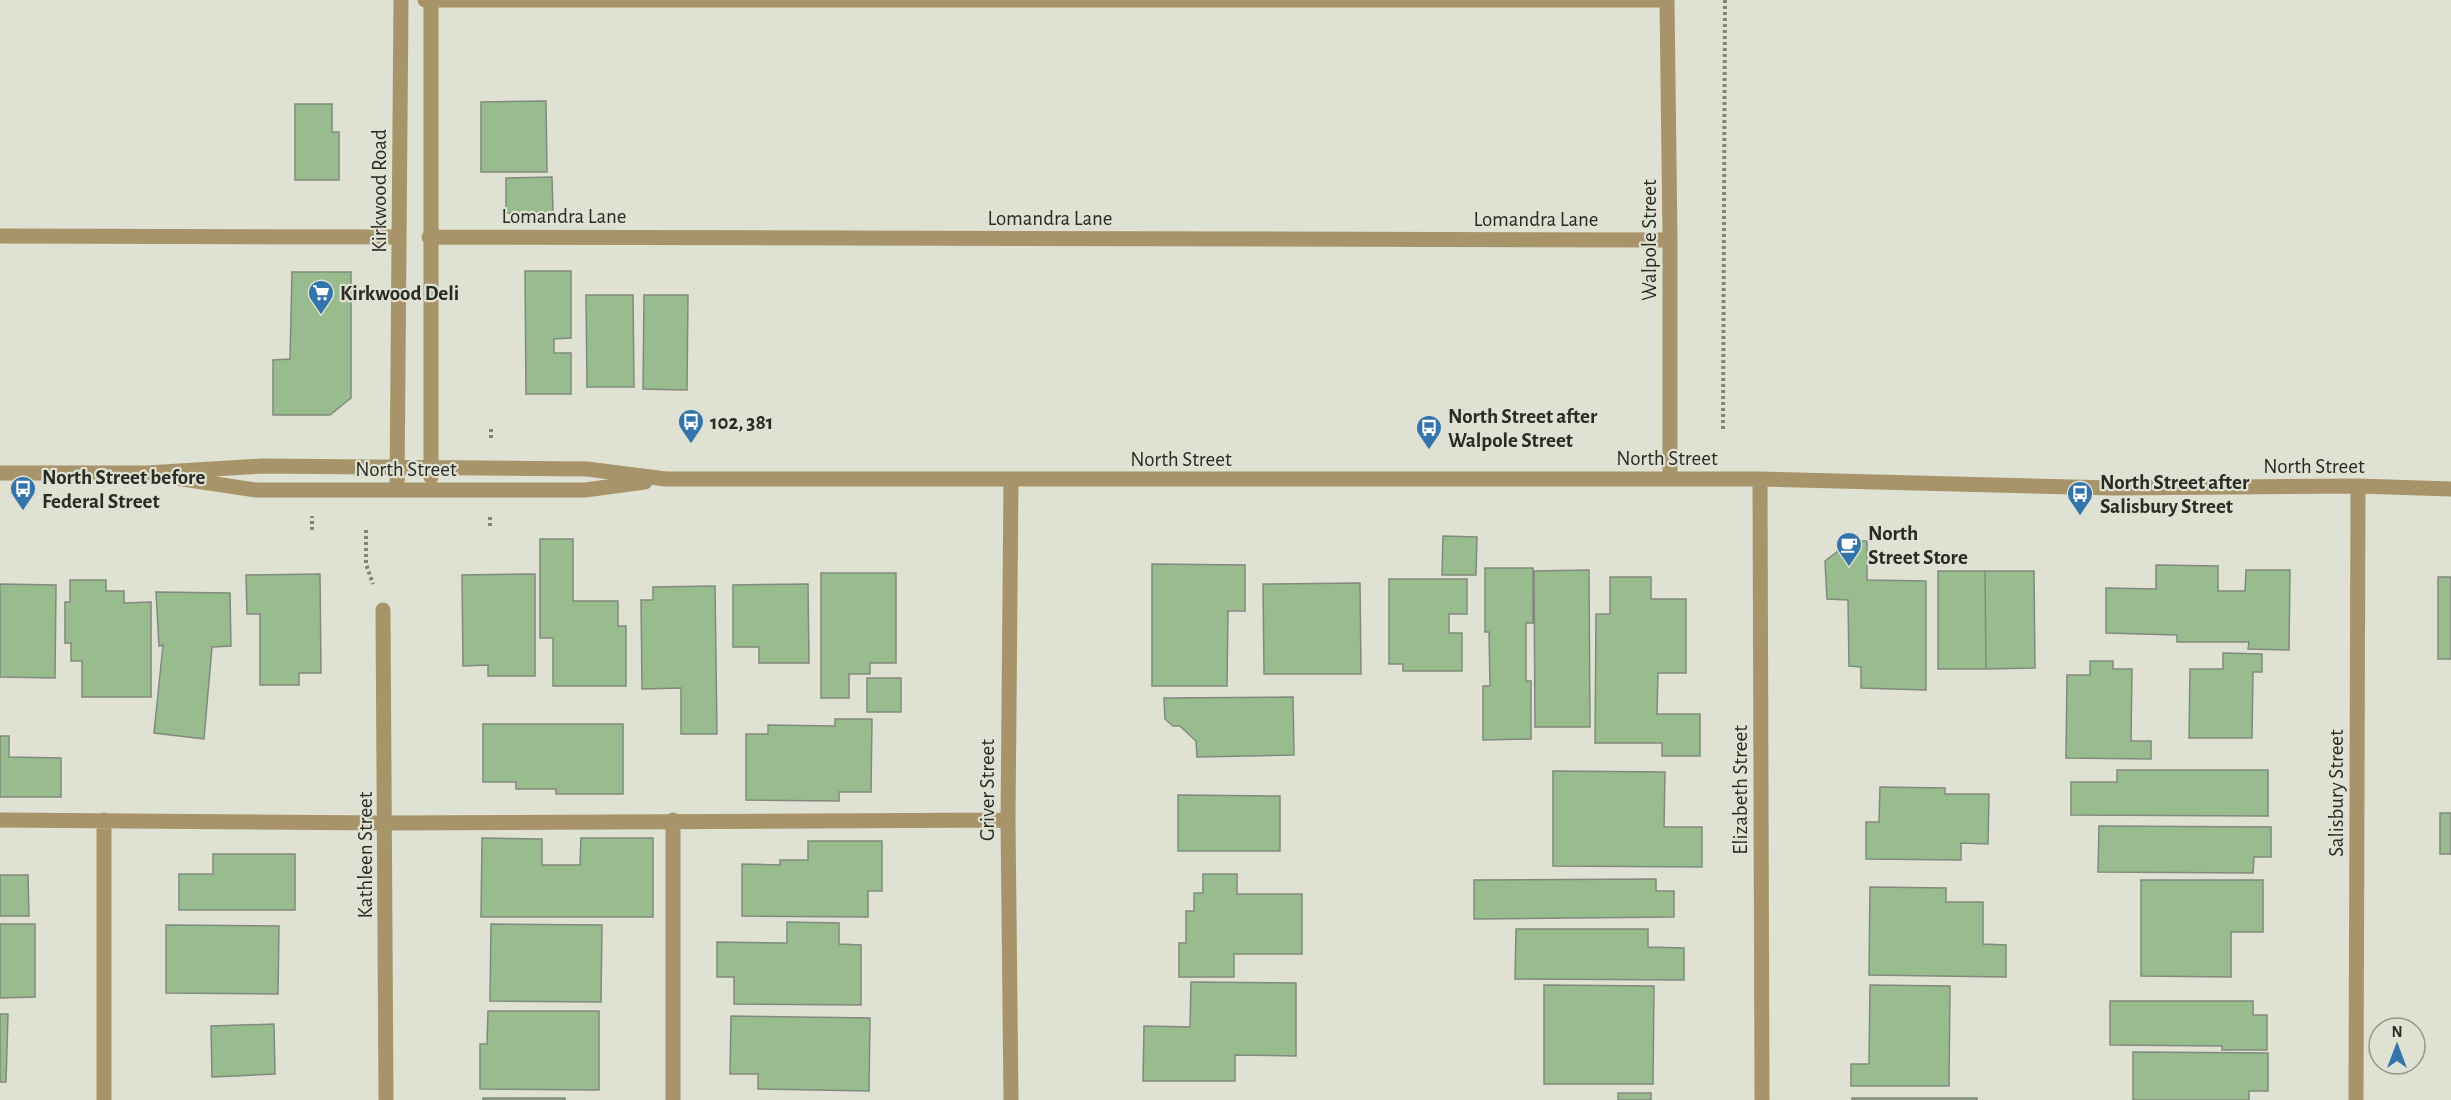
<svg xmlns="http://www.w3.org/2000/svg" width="2451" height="1100" viewBox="0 0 2451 1100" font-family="'Alegreya Sans',sans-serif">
	<rect width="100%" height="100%" fill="#dfe1d2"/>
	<!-- building -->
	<path fill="#98bc8e" stroke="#818a7e" stroke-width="1.5" d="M546 101 547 172H481V102Z
		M295 104H332V132H339V180H295Z
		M552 177 553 212 506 213V178Z
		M525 271H571V338L554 339V353H571V394H526Z
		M292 272H351V398L330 415H273V360L290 359Z
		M586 295H633L634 387H587Z
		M644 295H688L687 390 643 389Z
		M1443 536 1477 537 1476 575H1442Z
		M540 539H573V601H618V626H626V686H553V638H540Z
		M1851 541H1867V580L1926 581V690L1861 688V667L1849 666 1848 600 1827 599 1825 561Z
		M1152 564 1245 565V611H1228L1227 686H1152Z
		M2156 565 2218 566V591H2245L2246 570H2290L2289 650 2248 649 2249 642H2177V635L2106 633V588L2156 589Z
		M1485 568H1533V623H1526V681H1531V739L1483 740V686H1490L1489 632H1485Z
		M1589 570 1590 727H1535L1534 571Z
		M1938 571H1985L1986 669H1938Z
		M1985 571H2034L2035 668 1986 669Z
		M821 573H896V663H870V674H849V698H821Z
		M320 574 321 673H299V685H260V614H247L246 575Z
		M535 574V676H488V665L463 666 462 575Z
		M1610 577H1651V599H1686V673H1658L1657 714H1700V756H1662V743H1595L1596 614H1610Z
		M2438 577H2451V659H2438Z
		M1389 579H1467V614H1449V633H1462V671H1403V664H1389Z
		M70 580H106V591H124V603L151 602V697H82V661H71V643H65V602H70Z
		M1360 583 1361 674H1264L1263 584Z
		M0 584 56 585 55 678 0 677Z
		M808 584 809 663H759V647H733V585Z
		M715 586 717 734H681V688L642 689 641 600H653V587Z
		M156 592 230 593 231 646 212 647 204 739 154 733 163 645 159 646Z
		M2223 653 2262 654V672H2253L2252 738H2189L2190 669H2223Z
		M2090 661H2113V669H2132L2131 741H2151V759L2066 758 2067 675H2090Z
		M867 678H901V712H867Z
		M1293 697 1294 755 1197 757 1196 741 1180 726H1173L1165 719 1164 698Z
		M835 719H872L871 792H839V801L746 800V734H768V725L835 726Z
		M483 724H623V794H556V789H516V782H483Z
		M0 736H9V757L61 758V797H0Z
		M2117 770H2268V816L2071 815V782H2117Z
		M1553 771 1665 772 1664 827H1702V867L1553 866Z
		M1880 787 1945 788V794H1989L1988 844 1961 843V860L1866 859V822H1879Z
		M1178 795 1280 796V851H1178Z
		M2440 813H2451V854H2440Z
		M2099 826 2271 827V857H2254L2253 873 2098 872Z
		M482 838 542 839V865H580L581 838H653V917H481Z
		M808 841H882V891H868V917L742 916V864L780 865V860H808Z
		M213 854H295V910H179V874H213Z
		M1203 874H1237V894H1302V954H1234V977H1179V943H1186V911H1194V893H1203Z
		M0 875H28L29 916H0Z
		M1656 879V891H1674V917L1474 919V880Z
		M2141 880H2263V932H2231V977L2141 976Z
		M1870 887 1946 888V902H1983V944L2006 945V977L1869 975Z
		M787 922 839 923V944L861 945V1005L734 1004V977H717V942L787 943Z
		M0 924H35V997L0 998Z
		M491 924 602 925 601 1002 490 1001Z
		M166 925 279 926 278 994 166 993Z
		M1516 929H1648V947L1684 948V980L1515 979Z
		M1191 982 1296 983V1056L1235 1055V1081H1143L1144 1026 1190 1027Z
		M1544 985 1654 986 1653 1084H1544Z
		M1870 985 1950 986 1949 1086H1851V1064H1869Z
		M2110 1001H2253V1015H2267V1050H2222V1046L2110 1045Z
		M488 1011H599V1090L480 1089V1044H487Z
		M0 1014H8L6 1082H0Z
		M731 1016 870 1018 869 1091 758 1089V1074H730Z
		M274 1024 275 1074 212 1077 211 1026Z
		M2133 1052 2268 1053V1091H2249V1100H2133Z
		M1618 1093H1651V1100H1618Z
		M483 1098H565V1100H483Z
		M1852 1098H1977V1100H1852Z"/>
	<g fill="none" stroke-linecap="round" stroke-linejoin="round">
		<!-- path -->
		<path stroke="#828479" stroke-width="4" stroke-dasharray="3 3" stroke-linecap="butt" d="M491 429V440
			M1723 429 1725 0
			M490 517V529
			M312 530V516
			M366 530V564L373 584"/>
		<!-- minor -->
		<path stroke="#a7946a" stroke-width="15" d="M425 0H1667
			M431 0V477
			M1667 0 1670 240V479
			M0 236 399 237
			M429 237 1670 240
			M0 473H147L262 466 587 469 666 479H1760L2113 488 2358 486 2451 489
			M176 478 256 490H585L645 482
			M1760 479 1762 1100
			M1011 480 1008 820 1011 1100
			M397 490 401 0
			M383 610 386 1100
			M0 820 386 823 1008 820
			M104 820V1100
			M673 820V1100
			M2356 1100 2358 486"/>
	</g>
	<!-- icons -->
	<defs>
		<symbol id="supermarket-pin" viewBox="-11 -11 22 30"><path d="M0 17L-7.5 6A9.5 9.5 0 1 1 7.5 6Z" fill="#3375ab" stroke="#dfe1d2"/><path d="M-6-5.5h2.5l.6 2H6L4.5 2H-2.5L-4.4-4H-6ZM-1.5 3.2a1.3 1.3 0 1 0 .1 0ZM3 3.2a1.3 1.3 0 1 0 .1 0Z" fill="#fff"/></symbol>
		<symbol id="bus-pin" viewBox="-11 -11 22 30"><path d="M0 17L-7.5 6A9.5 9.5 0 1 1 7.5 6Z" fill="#3375ab" stroke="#dfe1d2"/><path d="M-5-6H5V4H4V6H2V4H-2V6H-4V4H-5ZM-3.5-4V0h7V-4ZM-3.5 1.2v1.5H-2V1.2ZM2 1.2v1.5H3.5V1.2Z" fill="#fff"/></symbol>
		<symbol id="cafe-pin" viewBox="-11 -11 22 30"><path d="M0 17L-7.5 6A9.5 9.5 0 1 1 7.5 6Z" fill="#3375ab" stroke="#dfe1d2"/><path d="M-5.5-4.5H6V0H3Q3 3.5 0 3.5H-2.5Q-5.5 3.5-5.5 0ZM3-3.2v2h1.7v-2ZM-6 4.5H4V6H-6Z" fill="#fff"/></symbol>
	</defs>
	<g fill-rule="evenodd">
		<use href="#supermarket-pin" x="306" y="278" width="30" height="40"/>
		<use href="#bus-pin" x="676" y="407" width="30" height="40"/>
		<use href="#bus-pin" x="1414" y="413" width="30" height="40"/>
		<use href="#bus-pin" x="8" y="474" width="30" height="40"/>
		<use href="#bus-pin" x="2065" y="479" width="30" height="40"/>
		<use href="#cafe-pin" x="1834" y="530" width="30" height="40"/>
	</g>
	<g text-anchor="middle" stroke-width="4.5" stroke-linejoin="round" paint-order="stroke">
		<!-- street labels -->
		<g font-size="21" fill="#2a2b25" stroke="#dfe1d2">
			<text transform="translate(379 191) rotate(-90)" y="7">Kirkwood Road</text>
			<text x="564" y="223">Lomandra Lane</text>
			<text x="1050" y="225">Lomandra Lane</text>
			<text x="1536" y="226">Lomandra Lane</text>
			<text transform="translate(1649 240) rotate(-90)" y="7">Walpole Street</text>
			<text x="1667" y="465">North Street</text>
			<text x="1181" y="466">North Street</text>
			<text x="2314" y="473">North Street</text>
			<text x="406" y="476">North Street</text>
			<text transform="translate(987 790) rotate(-90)" y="7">Griver Street</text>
			<text transform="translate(1740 790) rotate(-90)" y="7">Elizabeth Street</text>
			<text transform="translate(2336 793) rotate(-90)" y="7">Salisbury Street</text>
			<text transform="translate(365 855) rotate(-90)" y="7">Kathleen Street</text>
		</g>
		<!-- poi labels -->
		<g font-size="21" font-weight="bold" fill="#2a2b25" stroke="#dfe1d2" text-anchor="start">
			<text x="340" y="300">Kirkwood Deli</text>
			<text x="1448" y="423">North Street after<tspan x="1448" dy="24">Walpole Street</tspan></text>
			<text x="710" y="429">102, 381</text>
			<text x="42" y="484">North Street before<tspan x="42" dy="24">Federal Street</tspan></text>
			<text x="2100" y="489">North Street after<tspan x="2100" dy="24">Salisbury Street</tspan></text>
			<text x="1868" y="540">North<tspan x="1868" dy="24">Street Store</tspan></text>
		</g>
	</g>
	<!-- north arrow -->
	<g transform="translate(2397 1046)"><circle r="28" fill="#dfe1d2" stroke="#97988d" stroke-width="1.5"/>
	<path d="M0-4.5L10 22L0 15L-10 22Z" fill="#3375ab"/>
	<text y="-9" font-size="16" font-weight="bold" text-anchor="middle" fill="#2a2b25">N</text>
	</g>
</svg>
